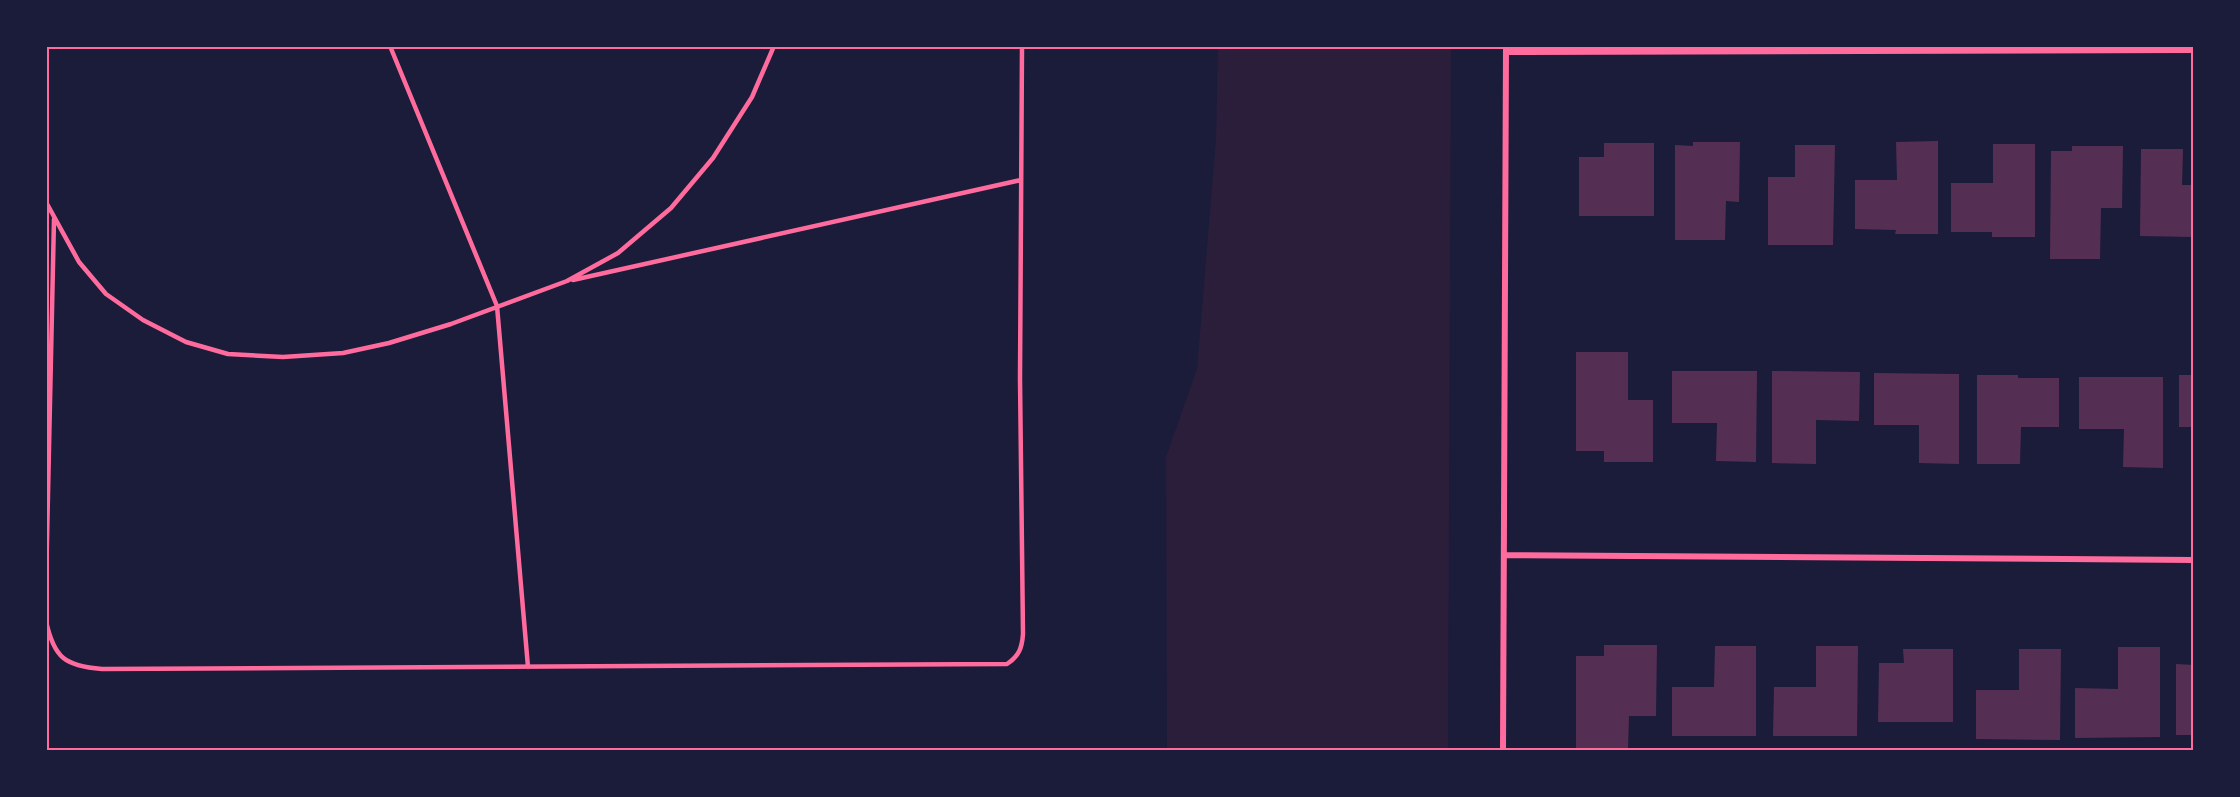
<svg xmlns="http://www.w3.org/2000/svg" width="2240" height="797" viewBox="0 0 2240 797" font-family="Manrope,sans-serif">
	<rect width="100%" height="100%" fill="#1b1b3a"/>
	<!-- green -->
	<path fill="#2a1e3b" d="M1218 47H1451L1448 750H1167L1166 457 1197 369 1216 139Z"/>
	<!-- building -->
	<path fill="#542f53" d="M1938 141V234H1895L1896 230 1855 229V180H1897L1896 142Z
		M1693 142H1740L1739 202 1726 201 1725 240H1675V145L1693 146Z
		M1604 143H1654V216H1579V157H1604Z
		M1993 144H2035V237H1992V232H1951V183H1993Z
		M1795 145H1835L1833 245H1768V177H1795Z
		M2072 146H2123L2122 208H2101L2100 259H2050L2051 151H2072Z
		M2141 149H2183L2182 185H2194V237L2140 236Z
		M1576 352H1628V400H1653V462H1604V451H1576Z
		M1672 371H1757L1756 462 1716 461 1717 423H1672Z
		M1772 371 1860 372 1859 421 1816 420V464L1772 463Z
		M1874 373 1959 374V464L1919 463V425H1874Z
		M1977 375H2018V378H2059V427H2021L2020 464H1977Z
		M2179 375H2194V427H2179Z
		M2079 377H2163V468L2123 467 2124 429H2079Z
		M1604 645H1657L1656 716H1629L1628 750H1576V656H1604Z
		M1715 646H1756V736H1672V687H1714Z
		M1816 646H1858L1857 736H1773L1774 687H1816Z
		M2118 647H2160V737L2075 738V688L2118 689Z
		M1903 649H1953V722H1878L1879 663H1904Z
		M2019 649H2061L2060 740 1976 739V690H2019Z
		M2176 664 2194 665V735H2176Z"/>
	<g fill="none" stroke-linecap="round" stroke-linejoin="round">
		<!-- service -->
		<path stroke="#ff6b9d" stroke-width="4.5" d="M390 46 497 306 528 667
			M46 202 79 262 106 294 143 320 186 342 228 354 283 357 343 353 389 343 451 324 567 281 618 253 671 208 713 158 752 97 774 46
			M573 280 1021 180
			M46 586 54 219
			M46 621C54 658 65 666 102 669L1007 664C1019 656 1022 648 1023 634L1020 379 1022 46"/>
		<!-- minor -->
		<path stroke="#ff6b9d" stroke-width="6" d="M1506 52 2194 50
			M1504 555 2194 560
			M1503 750 1506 46"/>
	</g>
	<!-- border -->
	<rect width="2240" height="797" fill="none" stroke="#1b1b3a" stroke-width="96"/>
	<rect x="48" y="48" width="2144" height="701" fill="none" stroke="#ff6b9d" stroke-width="2"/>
</svg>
